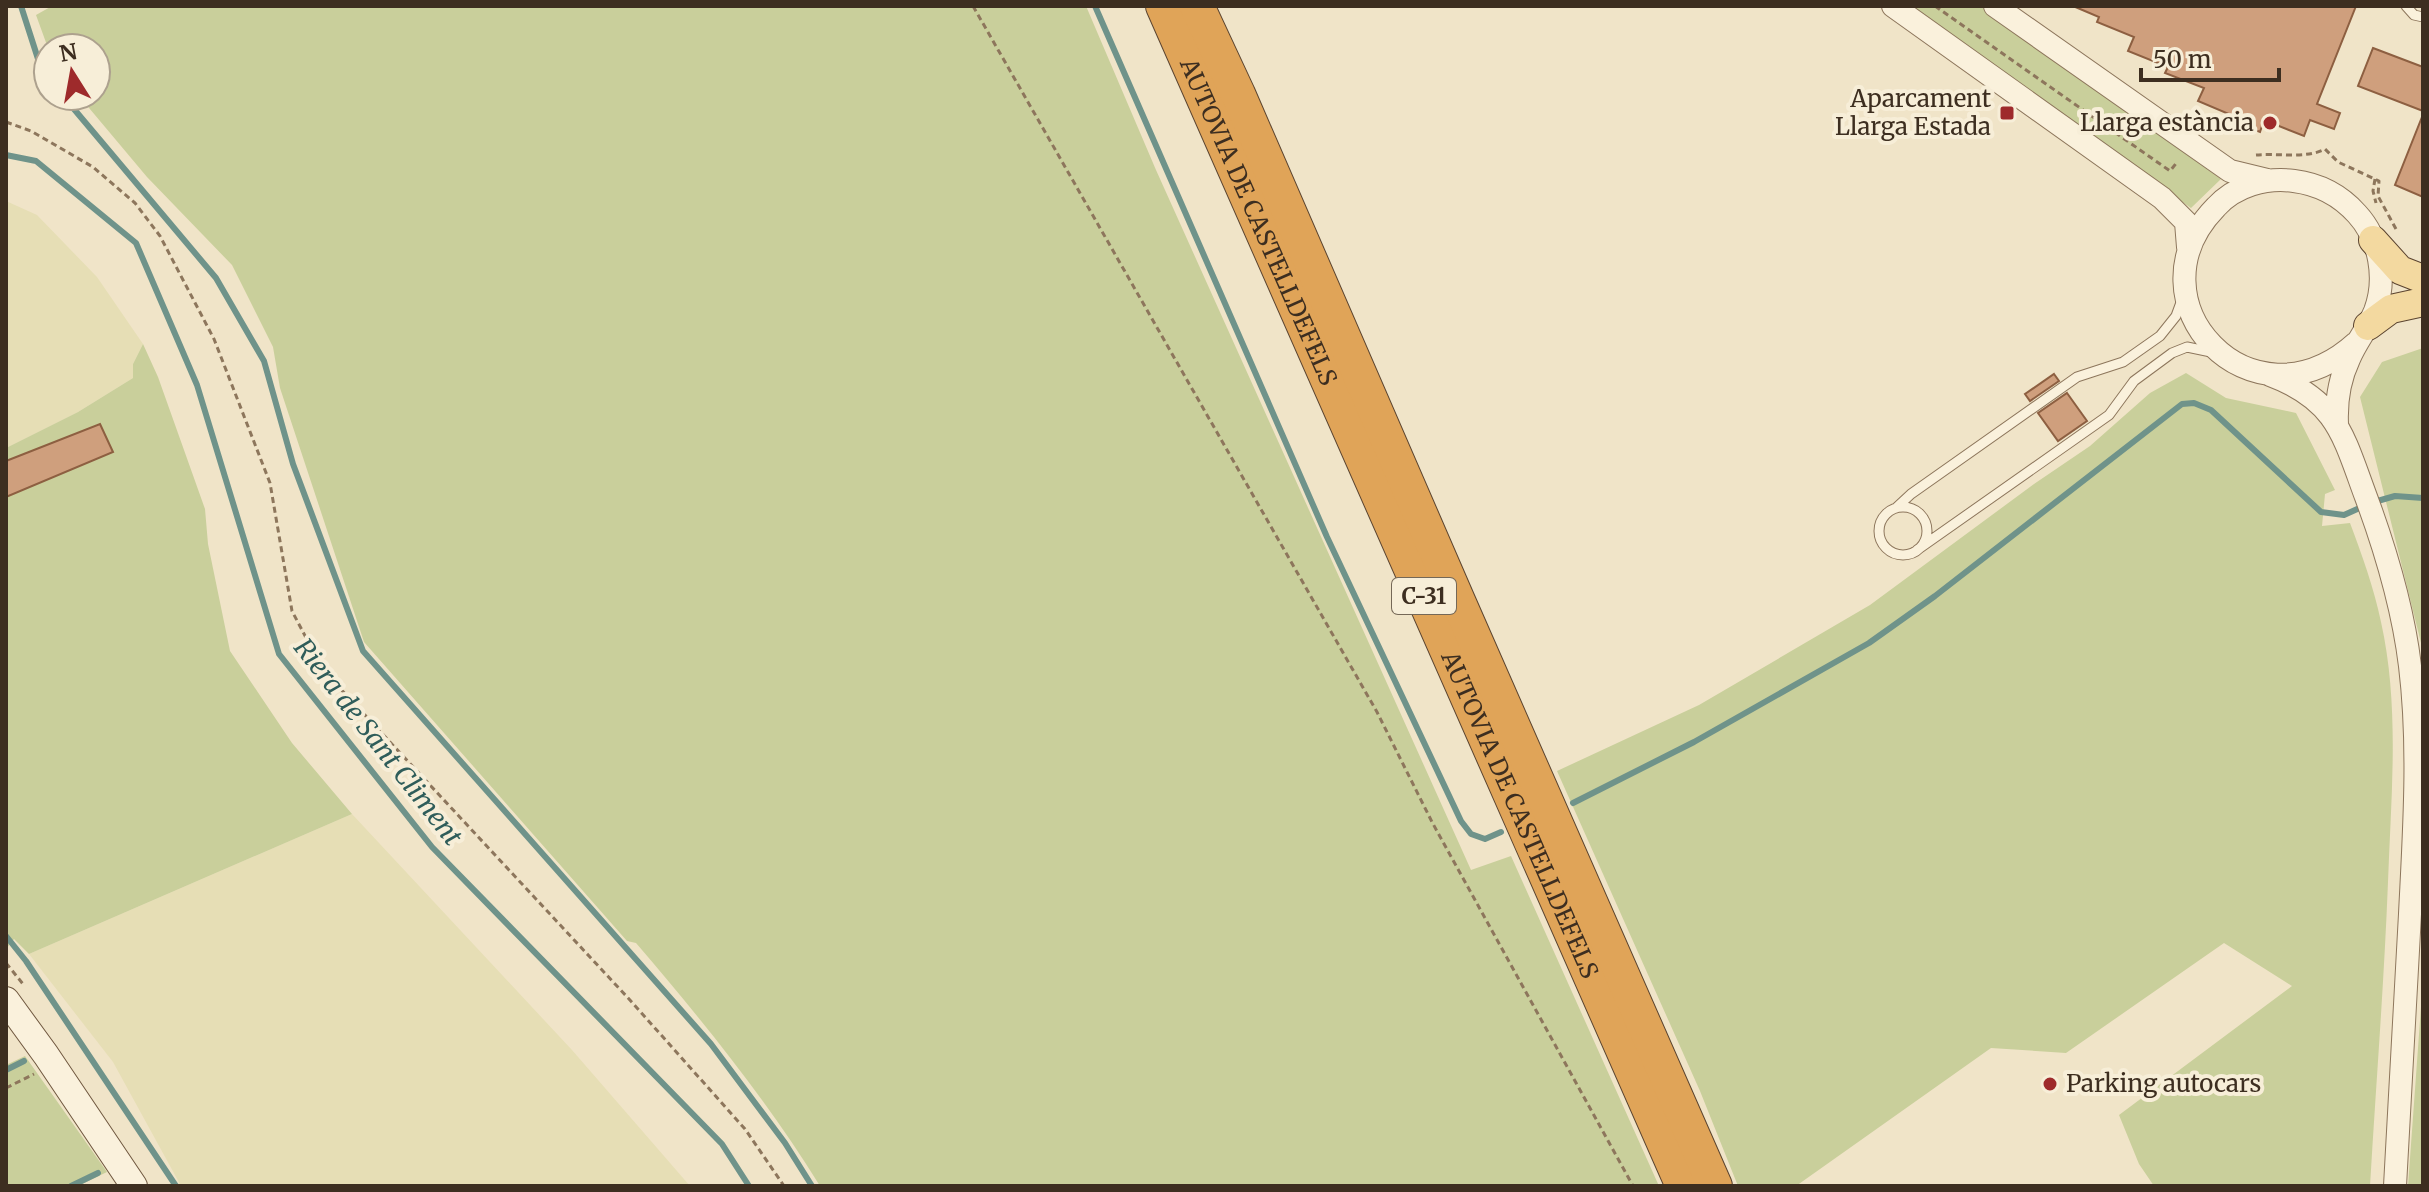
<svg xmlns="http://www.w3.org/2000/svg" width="2429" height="1192" viewBox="0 0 2429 1192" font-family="Merriweather,serif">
	<rect width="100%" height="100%" fill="#f0e4c8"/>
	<!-- farmland -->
	<path fill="#e6deb5" d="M6 201 37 215 97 277 143 344 133 364V378L78 412 6 448Z
		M352 814 572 1050 690 1186H181L113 1062 29 954Z"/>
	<!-- green -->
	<path fill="#c9cf9b" d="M52 6H1086L1156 170 1471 870 1511 856 1659 1186H820C766 1099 702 1020 636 943L627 941 364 642 280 388 273 347 232 265 147 177 79 96H96V48H48L36 15Z
		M1911 6H1980L2221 179 2191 208 1969 52Z
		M143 344 158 377 205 509 208 544 230 651 292 743 352 814 29 954 14 939 6 949V448L78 412 133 378V364Z
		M2423 348V651L2360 397 2382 362Z
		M2186 373 2226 398 2296 413 2335 490 2325 494 2322 526 2350 523C2362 555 2374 588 2381 622 2400 707 2391 796 2388 882 2384 984 2376 1085 2370 1186H2154L2139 1164 2119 1115 2292 986 2224 943 2066 1053 1991 1048 1796 1186H1738L1700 1091 1557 771 1699 705 1870 605 2034 484 2090 446 2150 393Z
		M2423 979V1186H2408Z
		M25 1056 107 1172 78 1186H6V1065Z"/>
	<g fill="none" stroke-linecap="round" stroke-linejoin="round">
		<!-- stream -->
		<path stroke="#6f938a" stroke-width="6" d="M21 6 39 62 48 75
			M1095 6 1327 537 1461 821 1471 834 1485 839 1501 832
			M63 96 216 278 264 361 293 464 363 651 711 1044 785 1143 812 1186
			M6 155 36 161 136 243 197 385 279 654 432 847 722 1144 749 1186
			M2374 502 2395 496 2423 498
			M1573 803 1694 742 1869 643 1935 596 2182 404 2194 403 2211 410 2321 512 2344 515 2364 506
			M6 936 26 961 176 1186
			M6 1070 24 1061
			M71 1186 98 1173"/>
	</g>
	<!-- building -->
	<path fill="#cf9f7d" stroke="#8d5f41" stroke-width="2" d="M2073 6H2356L2317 104 2340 113 2334 129 2310 120 2304 136 2264 120 2260 132 2234 122 2236 117 2198 101 2204 88 2165 73 2168 67 2128 51 2134 37 2097 22 2099 17Z
		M2373 48 2423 67V111L2358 86Z
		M2422 117 2423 118V197L2395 185Z
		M2054 374 2059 381 2030 401 2025 394Z
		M2067 393 2087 421 2058 441 2038 413Z
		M100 424 113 452 6 497V461Z"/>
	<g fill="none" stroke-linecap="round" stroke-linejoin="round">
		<defs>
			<path id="service" d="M2406 6 2414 15 2423 17
				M1879 531a24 24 0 1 1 48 0a24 24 0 1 1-48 0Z
				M1897 507 1911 494 2077 377 2123 362 2160 336 2176 316 2183 297
				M1917 550 2109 415 2134 381 2172 353 2187 347 2211 352"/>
			<path id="tertiary" d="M1893 6 2162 198 2186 222 2188 247
				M1995 6 2230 171 2267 180
				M2270 375C2337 400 2343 435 2366 497 2386 551 2403 608 2410 666 2420 748 2414 832 2410 914 2405 1005 2400 1095 2395 1186
				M2337 424C2336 401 2339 380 2349 359 2356 342 2368 328 2375 311 2387 279 2380 239 2357 214 2340 195 2318 184 2294 181 2266 177 2235 186 2216 207 2124 301 2252 437 2356 343"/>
			<path id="secondary" d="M6 1000 46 1055 134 1186"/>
			<path id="primary" d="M2373 240 2400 270 2423 279
				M2368 326 2391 309 2423 302"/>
			<g id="motorway">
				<path id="s1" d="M1163 6 1683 1186"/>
				<path d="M1197 6 1238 94 1458 601 1715 1186"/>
			</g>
		</defs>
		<!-- service casing -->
		<use href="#service" stroke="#8d765c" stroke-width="11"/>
		<!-- tertiary casing -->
		<use href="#tertiary" stroke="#8d765c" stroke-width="24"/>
		<!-- secondary casing -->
		<use href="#secondary" stroke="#6f573f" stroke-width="28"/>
		<!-- primary casing -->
		<use href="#primary" stroke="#5b4430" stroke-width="30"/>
		<!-- motorway casing -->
		<use href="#motorway" stroke="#5b4430" stroke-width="36"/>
		<!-- path -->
		<path stroke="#8d765c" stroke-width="3" stroke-dasharray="6 4" stroke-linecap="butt" d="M973 6 1377 712 1432 822 1633 1186
			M1935 6 2170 171 2178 161
			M6 122 31 131 93 167 135 203 160 236 214 339 270 483 292 611 323 670 629 999 745 1129 784 1186
			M2256 155C2277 153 2307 159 2325 149L2338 162 2379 181 2378 196 2396 229
			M2375 179 2373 191 2376 203
			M6 963 23 984
			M6 1088 34 1074"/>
		<!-- service -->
		<use href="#service" stroke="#faf1dc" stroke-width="9"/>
		<!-- tertiary -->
		<use href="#tertiary" stroke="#faf1dc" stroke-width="22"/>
		<!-- secondary -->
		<use href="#secondary" stroke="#faf1dc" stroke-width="26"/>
		<!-- primary -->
		<use href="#primary" stroke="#f3d9a0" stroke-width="28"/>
		<!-- motorway -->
		<use href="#motorway" stroke="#e0a458" stroke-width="34"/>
	</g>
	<!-- markers -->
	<g fill="#9e2a2b" stroke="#f7eed8" stroke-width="3">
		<rect x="1999" y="105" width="16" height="16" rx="4"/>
		<circle cx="2270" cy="123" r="8"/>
		<circle cx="2050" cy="1084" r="8"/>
	</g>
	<g text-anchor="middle" stroke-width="8" stroke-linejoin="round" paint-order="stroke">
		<!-- shield labels -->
		<rect fill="#f7eed8" stroke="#756857" stroke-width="2" x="1392" y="578" width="64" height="36" rx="6"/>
		<g font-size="22" font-weight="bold" fill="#3d2e20">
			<text x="1424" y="604">C-31</text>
		</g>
		<!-- poi labels -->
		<g font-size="24" fill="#3d2e20" stroke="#f7eed8" text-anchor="end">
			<text x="1991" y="107">Aparcament<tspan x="1991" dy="28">Llarga Estada</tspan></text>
			<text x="2254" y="131">Llarga estància</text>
			<text x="2066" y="1092" text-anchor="start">Parking autocars</text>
		</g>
		<!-- street labels -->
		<g font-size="24" fill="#3d2e20" stroke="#f7eed8">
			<text dy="8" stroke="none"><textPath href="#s1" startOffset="236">AUTOVIA DE CASTELLDEFELS</textPath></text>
			<text dy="8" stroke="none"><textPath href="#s1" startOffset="884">AUTOVIA DE CASTELLDEFELS</textPath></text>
		</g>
		<!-- water labels -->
		<g font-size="26" font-style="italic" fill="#2f5d5a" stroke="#f7eed8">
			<text transform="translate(378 742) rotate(52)" y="9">Riera de Sant Climent</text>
		</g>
	</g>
	<!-- border -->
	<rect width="2429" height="1192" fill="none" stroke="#3d2e20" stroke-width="16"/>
	<!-- north arrow -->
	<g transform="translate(72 72) rotate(349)"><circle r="38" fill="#f7eed8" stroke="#ada18e" stroke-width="2"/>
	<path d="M0-6L14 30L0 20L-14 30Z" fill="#9e2a2b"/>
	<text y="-12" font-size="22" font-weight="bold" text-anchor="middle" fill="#3d2e20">N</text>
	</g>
	<!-- scale -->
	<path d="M2141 68v12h138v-12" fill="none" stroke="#3d2e20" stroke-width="4"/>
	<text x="2153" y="68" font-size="24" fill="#3d2e20" stroke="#f7eed8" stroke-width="6" paint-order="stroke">50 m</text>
</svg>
